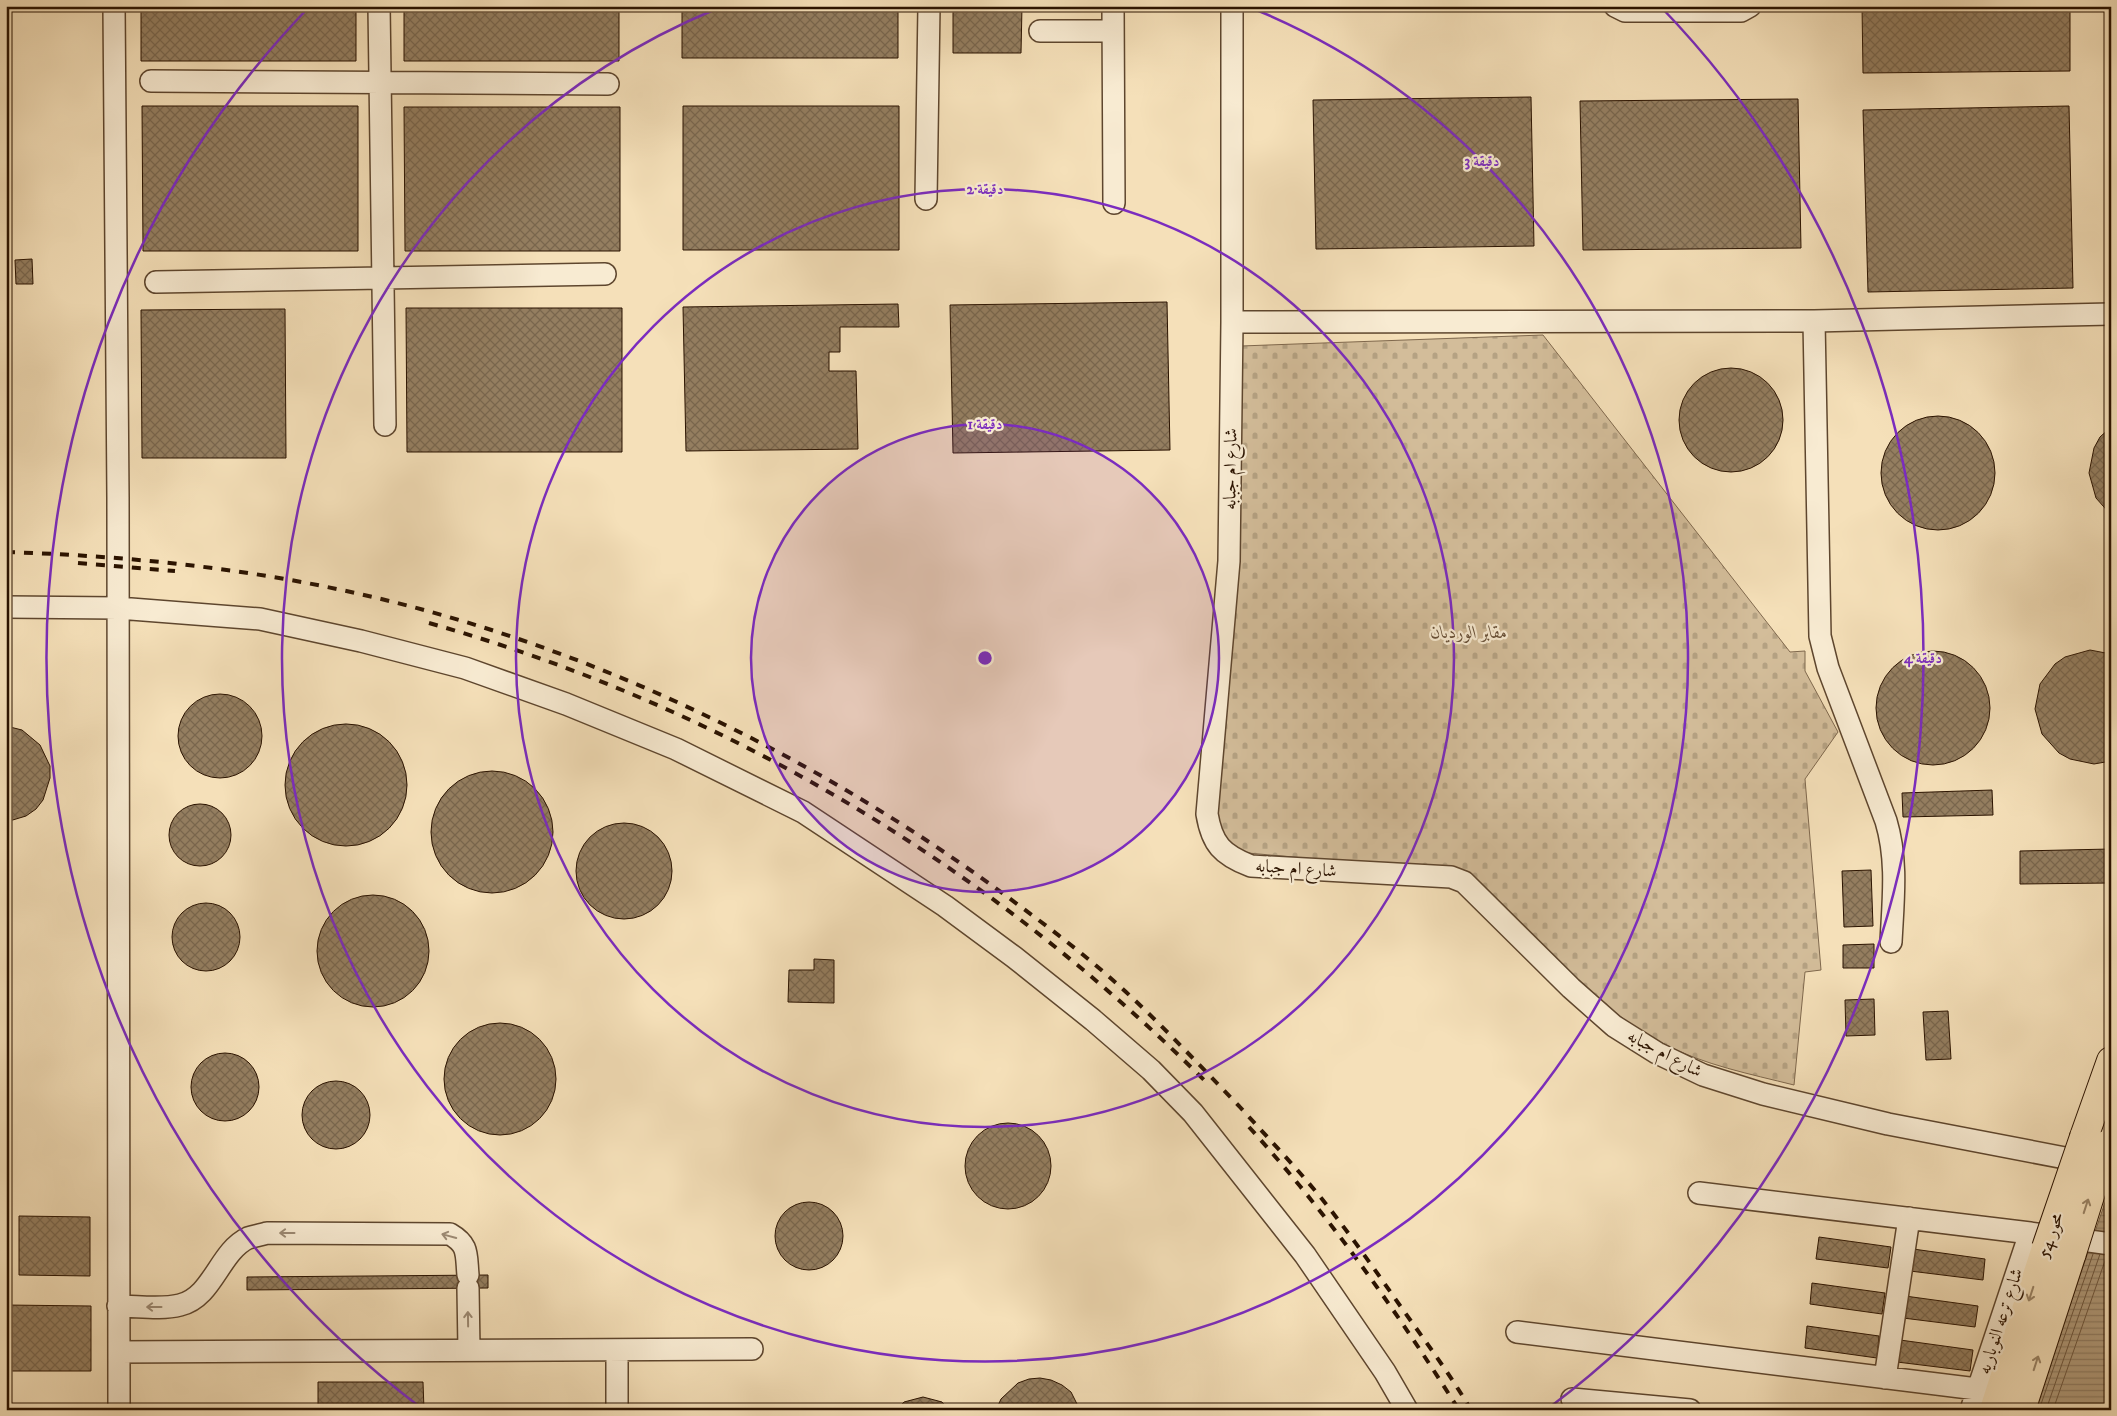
<svg xmlns="http://www.w3.org/2000/svg" width="2117" height="1416" viewBox="0 0 2117 1416" font-family="'IM FELL DW Pica',Amiri,serif">
	<defs>
		<pattern id="cemetery-stones" width="16" height="16" patternUnits="userSpaceOnUse" patternTransform="scale(1.25)"><rect width="16" height="16" fill="#d3bd9a"/><path d="M2 7V4a2 2 0 0 1 4 0v3zM10 15v-3a2 2 0 0 1 4 0v3z" fill="#b5a283"/></pattern>
		<pattern id="water-rules" width="6" height="5" patternUnits="userSpaceOnUse" patternTransform="scale(1.25)"><rect width="6" height="5" fill="#b09a7a"/><path d="M0 2.5h6" fill="none" stroke="#8f7c62"/></pattern>
		<pattern id="building-cross-hatch" width="8" height="8" patternUnits="userSpaceOnUse" patternTransform="scale(1.25)"><rect width="8" height="8" fill="#947e60"/><path d="M0 0l8 8M0 8l8-8" fill="none" stroke="#79664d"/></pattern>
	</defs>
	<rect width="100%" height="100%" fill="#f5e0b9"/>
	<filter id="stains"><feTurbulence type="fractalNoise" baseFrequency=".004" numOctaves="4"/><feColorMatrix values="0 0 0 0 .2 0 0 0 0 .09 0 0 0 0 .02 0 0 0 .5 -.17"/></filter>
	<radialGradient id="worn" r=".72"><stop offset=".6" stop-color="#630" stop-opacity="0"/><stop offset="1" stop-color="#630" stop-opacity=".3"/></radialGradient>
	<!-- cemetery -->
	<path fill="url(#cemetery-stones)" stroke="#7f684d" d="M1543 335 1790 652 1805 651V671L1838 732 1805 779 1821 970 1805 972 1794 1085C1750 1074 1704 1065 1664 1044 1590 1005 1527 932 1470 873L1248 853C1225 846 1220 837 1218 814L1241 346Z"/>
	<!-- water -->
	<path fill="url(#water-rules)" stroke="#7b6449" d="M2111 1185V1410H2034Z"/>
	<g fill="none" stroke-linecap="round" stroke-linejoin="round">
		<!-- shore -->
		<path stroke="#6e563d" stroke-width="1" d="M2039 1410 2093 1254
			M2046 1410 2100 1254
			M2053 1410 2107 1255"/>
	</g>
	<!-- building -->
	<path fill="url(#building-cross-hatch)" stroke="#2b1300" d="M141 6H356V61H141Z
		M404 6H619V61H404Z
		M682 6H898V58H682Z
		M953 6H1022L1021 53H953Z
		M1862 6H2070V71L1863 73Z
		M1531 97 1534 246 1316 249 1313 100Z
		M1798 99 1801 248 1583 250 1580 101Z
		M142 106H358V251H143Z
		M683 106H899V250H683Z
		M2069 106 2073 288 1868 292 1863 110Z
		M404 107H620V251H405Z
		M32 259 33 284H16L15 260Z
		M1167 302 1170 450 953 453 950 305Z
		M898 304 899 327H840V352H829V371H856L858 449 686 451 683 307Z
		M406 308H622V452H407Z
		M285 309 286 458H142L141 310Z
		M1679 420a52 52 0 1 1 104 0a52 52 0 1 1-104 0Z
		M1881 473a57 57 0 1 1 114 0a57 57 0 1 1-114 0Z
		M2111 427V515L2096 498 2089 473 2094 448 2100 437Z
		M2090 650 2111 654V761L2094 764 2070 759 2059 753 2042 734 2035 709 2040 684 2055 664 2065 657Z
		M1876 708a57 57 0 1 1 114 0a57 57 0 1 1-114 0Z
		M178 736a42 42 0 1 1 84 0a42 42 0 1 1-84 0Z
		M285 785a61 61 0 1 1 122 0a61 61 0 1 1-122 0Z
		M6 726 22 730 40 745 50 766V778L43 800 36 809 26 816 6 822Z
		M431 832a61 61 0 1 1 122 0a61 61 0 1 1-122 0Z
		M1992 790 1993 815 1903 817 1902 793Z
		M169 835a31 31 0 1 1 62 0a31 31 0 1 1-62 0Z
		M576 871a48 48 0 1 1 96 0a48 48 0 1 1-96 0Z
		M2111 849V883L2020 884V851Z
		M1871 870 1873 926 1844 927 1842 871Z
		M317 951a56 56 0 1 1 112 0a56 56 0 1 1-112 0Z
		M172 937a34 34 0 1 1 68 0a34 34 0 1 1-68 0Z
		M6 933 8 950 6 960Z
		M1874 944V968H1843V945Z
		M814 959 834 960V1003L788 1002 789 970H814Z
		M1874 999 1875 1035 1846 1036 1845 1000Z
		M1948 1011 1951 1059 1926 1060 1923 1012Z
		M444 1079a56 56 0 1 1 112 0a56 56 0 1 1-112 0Z
		M191 1087a34 34 0 1 1 68 0a34 34 0 1 1-68 0Z
		M302 1115a34 34 0 1 1 68 0a34 34 0 1 1-68 0Z
		M965 1166a43 43 0 1 1 86 0a43 43 0 1 1-86 0Z
		M775 1236a34 34 0 1 1 68 0a34 34 0 1 1-68 0Z
		M19 1216 90 1217V1276L19 1275Z
		M1819 1237 1891 1247 1888 1268 1816 1259Z
		M1913 1249 1985 1259 1983 1280 1910 1271Z
		M488 1275V1288L247 1290V1277Z
		M1812 1283 1885 1293 1882 1314 1810 1304Z
		M1905 1296 1978 1306 1975 1327 1903 1318Z
		M6 1305 91 1306V1371H6Z
		M1807 1326 1879 1336 1877 1358 1805 1348Z
		M1900 1340 1973 1350 1970 1371 1897 1362Z
		M1040 1378 1051 1380 1062 1385 1071 1392 1080 1410H996L1001 1399 1018 1383 1029 1379Z
		M318 1382H423L424 1410H318Z
		M923 1397 942 1402 949 1410H896L904 1402Z"/>
	<g fill="none" stroke-linecap="round" stroke-linejoin="round">
		<defs>
			<path id="minor" d="M114 6 118 497 119 1410
				M379 6 385 425
				M1113 6 1114 203
				M1232 6V322L1229 561 1207 814C1212 844 1222 855 1251 866L1451 877 1464 882 1571 988 1614 1026 1657 1053 1703 1075 1763 1094 1888 1124 2091 1163
				M1615 6 1625 11H1741L1750 6
				M1040 31H1113
				M151 81 608 84
				M926 199 929 6
				M156 282 605 274
				M1814 321 1820 636 1828 668 1886 821C1898 861 1893 901 1891 942
				M1232 322 1814 321 2111 314
				M6 607 118 608 260 619 361 641 465 668 566 704 676 749 803 812 945 906 1014 957 1093 1020 1151 1070 1193 1113 1305 1255 1385 1372 1407 1410
				M1699 1193 2030 1233 2111 1244
				M468 1288 469 1350
				M118 1306C138 1306 161 1310 180 1305 213 1297 219 1252 248 1238 254 1236 261 1235 267 1233L450 1234C469 1245 466 1254 468 1275
				M1517 1332 1977 1389
				M617 1350V1410
				M119 1352 752 1349
				M1885 1378 1909 1218
				M1572 1399 1690 1410
				M1971 1410 2030 1233"/>
			<path id="highway" d="M2084 1137 2111 1061
				M1994 1410 2046 1248
				M2021 1410 2072 1253"/>
		</defs>
		<!-- minor casing -->
		<use href="#minor" stroke="#5e462e" stroke-width="24"/>
		<!-- highway casing -->
		<use href="#highway" stroke="#2b1300" stroke-width="30"/>
		<!-- minor -->
		<use href="#minor" stroke="#f8ebd2" stroke-width="21"/>
		<!-- highway -->
		<use href="#highway" stroke="#f5e0b9" stroke-width="28"/>
		<!-- rail -->
		<path stroke="#2b1300" stroke-width="4" stroke-dasharray="9 9" stroke-linecap="butt" d="M6 552C131 556 256 569 377 598 596 650 812 755 994 887 1039 920 1085 954 1126 992 1166 1029 1202 1068 1239 1106 1267 1137 1296 1167 1322 1199 1350 1234 1375 1270 1401 1307 1425 1341 1450 1374 1471 1410
			M78 563 175 571
			M429 623C723 706 988 865 1204 1080
			M1249 1127C1328 1214 1396 1310 1459 1410"/>
		<defs>
			<path id="highway-bridge" d="M2046 1248 2084 1137
				M2072 1253 2106 1145"/>
		</defs>
		<!-- highway-bridge casing -->
		<use href="#highway-bridge" stroke="#2b1300" stroke-width="30" stroke-linecap="butt"/>
		<!-- highway-bridge -->
		<use href="#highway-bridge" stroke="#f5e0b9" stroke-width="28"/>
	</g>
	<!-- one-way arrows -->
	<defs><path id="oneway-shaft" d="M-6 0H5M1.5-3L5.5 0L1.5 3" fill="none" stroke-width="1.6" stroke-linecap="round" stroke-linejoin="round" transform="scale(1.25)"/></defs>
	<g stroke="#9a8466">
		<use href="#oneway-shaft" transform="translate(2086 1206) rotate(-72)"/>
		<use href="#oneway-shaft" transform="translate(2031 1294) rotate(108)"/>
		<use href="#oneway-shaft" transform="translate(2036 1363) rotate(-72)"/>
	</g>
	<g stroke="#9c8a74">
		<use href="#oneway-shaft" transform="translate(287 1233) rotate(-180)"/>
		<use href="#oneway-shaft" transform="translate(449 1236) rotate(-165)"/>
		<use href="#oneway-shaft" transform="translate(154 1307) rotate(-180)"/>
		<use href="#oneway-shaft" transform="translate(468 1319) rotate(-91)"/>
	</g>
	<!-- distance rings -->
	<circle cx="985" cy="658" r="234" fill="#7b2cbf" fill-opacity=".12"/>
	<g fill="none" stroke="#7b2cbf" stroke-width="2.5">
		<circle cx="985" cy="658" r="234"/>
		<circle cx="985" cy="658" r="469"/>
		<path d="M1254 9A703 703 0 1 1 716 9"/>
		<path d="M420 1407A938 938 0 0 1 310 6M1660 6A938 938 0 0 1 1550 1407"/>
	</g>
	<g text-anchor="middle" stroke-width="4.5" stroke-linejoin="round" paint-order="stroke">
		<!-- street labels -->
		<g font-size="18" fill="#2b1300" stroke="#f8ebd2">
			<text transform="translate(1230 469) rotate(-89)" y="6">شارع ام جبابه</text>
			<text transform="translate(1296 868) rotate(4)" y="6">شارع ام جبابه</text>
			<text transform="translate(1665 1053) rotate(28)" y="6">شارع ام جبابه</text>
			<text transform="translate(2050 1235) rotate(-71)" y="6">محور 54</text>
			<text transform="translate(2000 1321) rotate(-72)" y="6">شارع ترعه النوباريه</text>
		</g>
		<!-- park labels -->
		<g font-size="18" font-style="italic" fill="#664e36" stroke="#f8ebd2">
			<text x="1469" y="638">مقابر الورديان</text>
		</g>
	</g>
	<circle cx="985" cy="658" r="8" fill="#7b2cbf" stroke="#f8ebd2" stroke-width="2.5"/>
	<g font-size="15" text-anchor="middle" font-weight="bold" fill="#7b2cbf" stroke="#f8ebd2" stroke-width="4.5" stroke-linejoin="round" paint-order="stroke">
		<text x="1482" y="166">3 دقيقة</text>
		<text x="985" y="194">2 دقيقة</text>
		<text x="985" y="429">1 دقيقة</text>
		<text x="1923" y="663">4 دقيقة</text>
	</g>
	<!-- margin -->
	<rect width="2117" height="1416" fill="none" stroke="#f5e0b9" stroke-width="25"/>
	<rect x="8" y="8" width="2102" height="1401" fill="none" stroke="#2b1300" stroke-width="2.5"/>
	<rect x="12" y="12" width="2092" height="1391" fill="none" stroke="#2b1300"/>
	<rect width="100%" height="100%" filter="url(#stains)"/>
	<rect width="100%" height="100%" fill="url(#worn)"/>
</svg>
